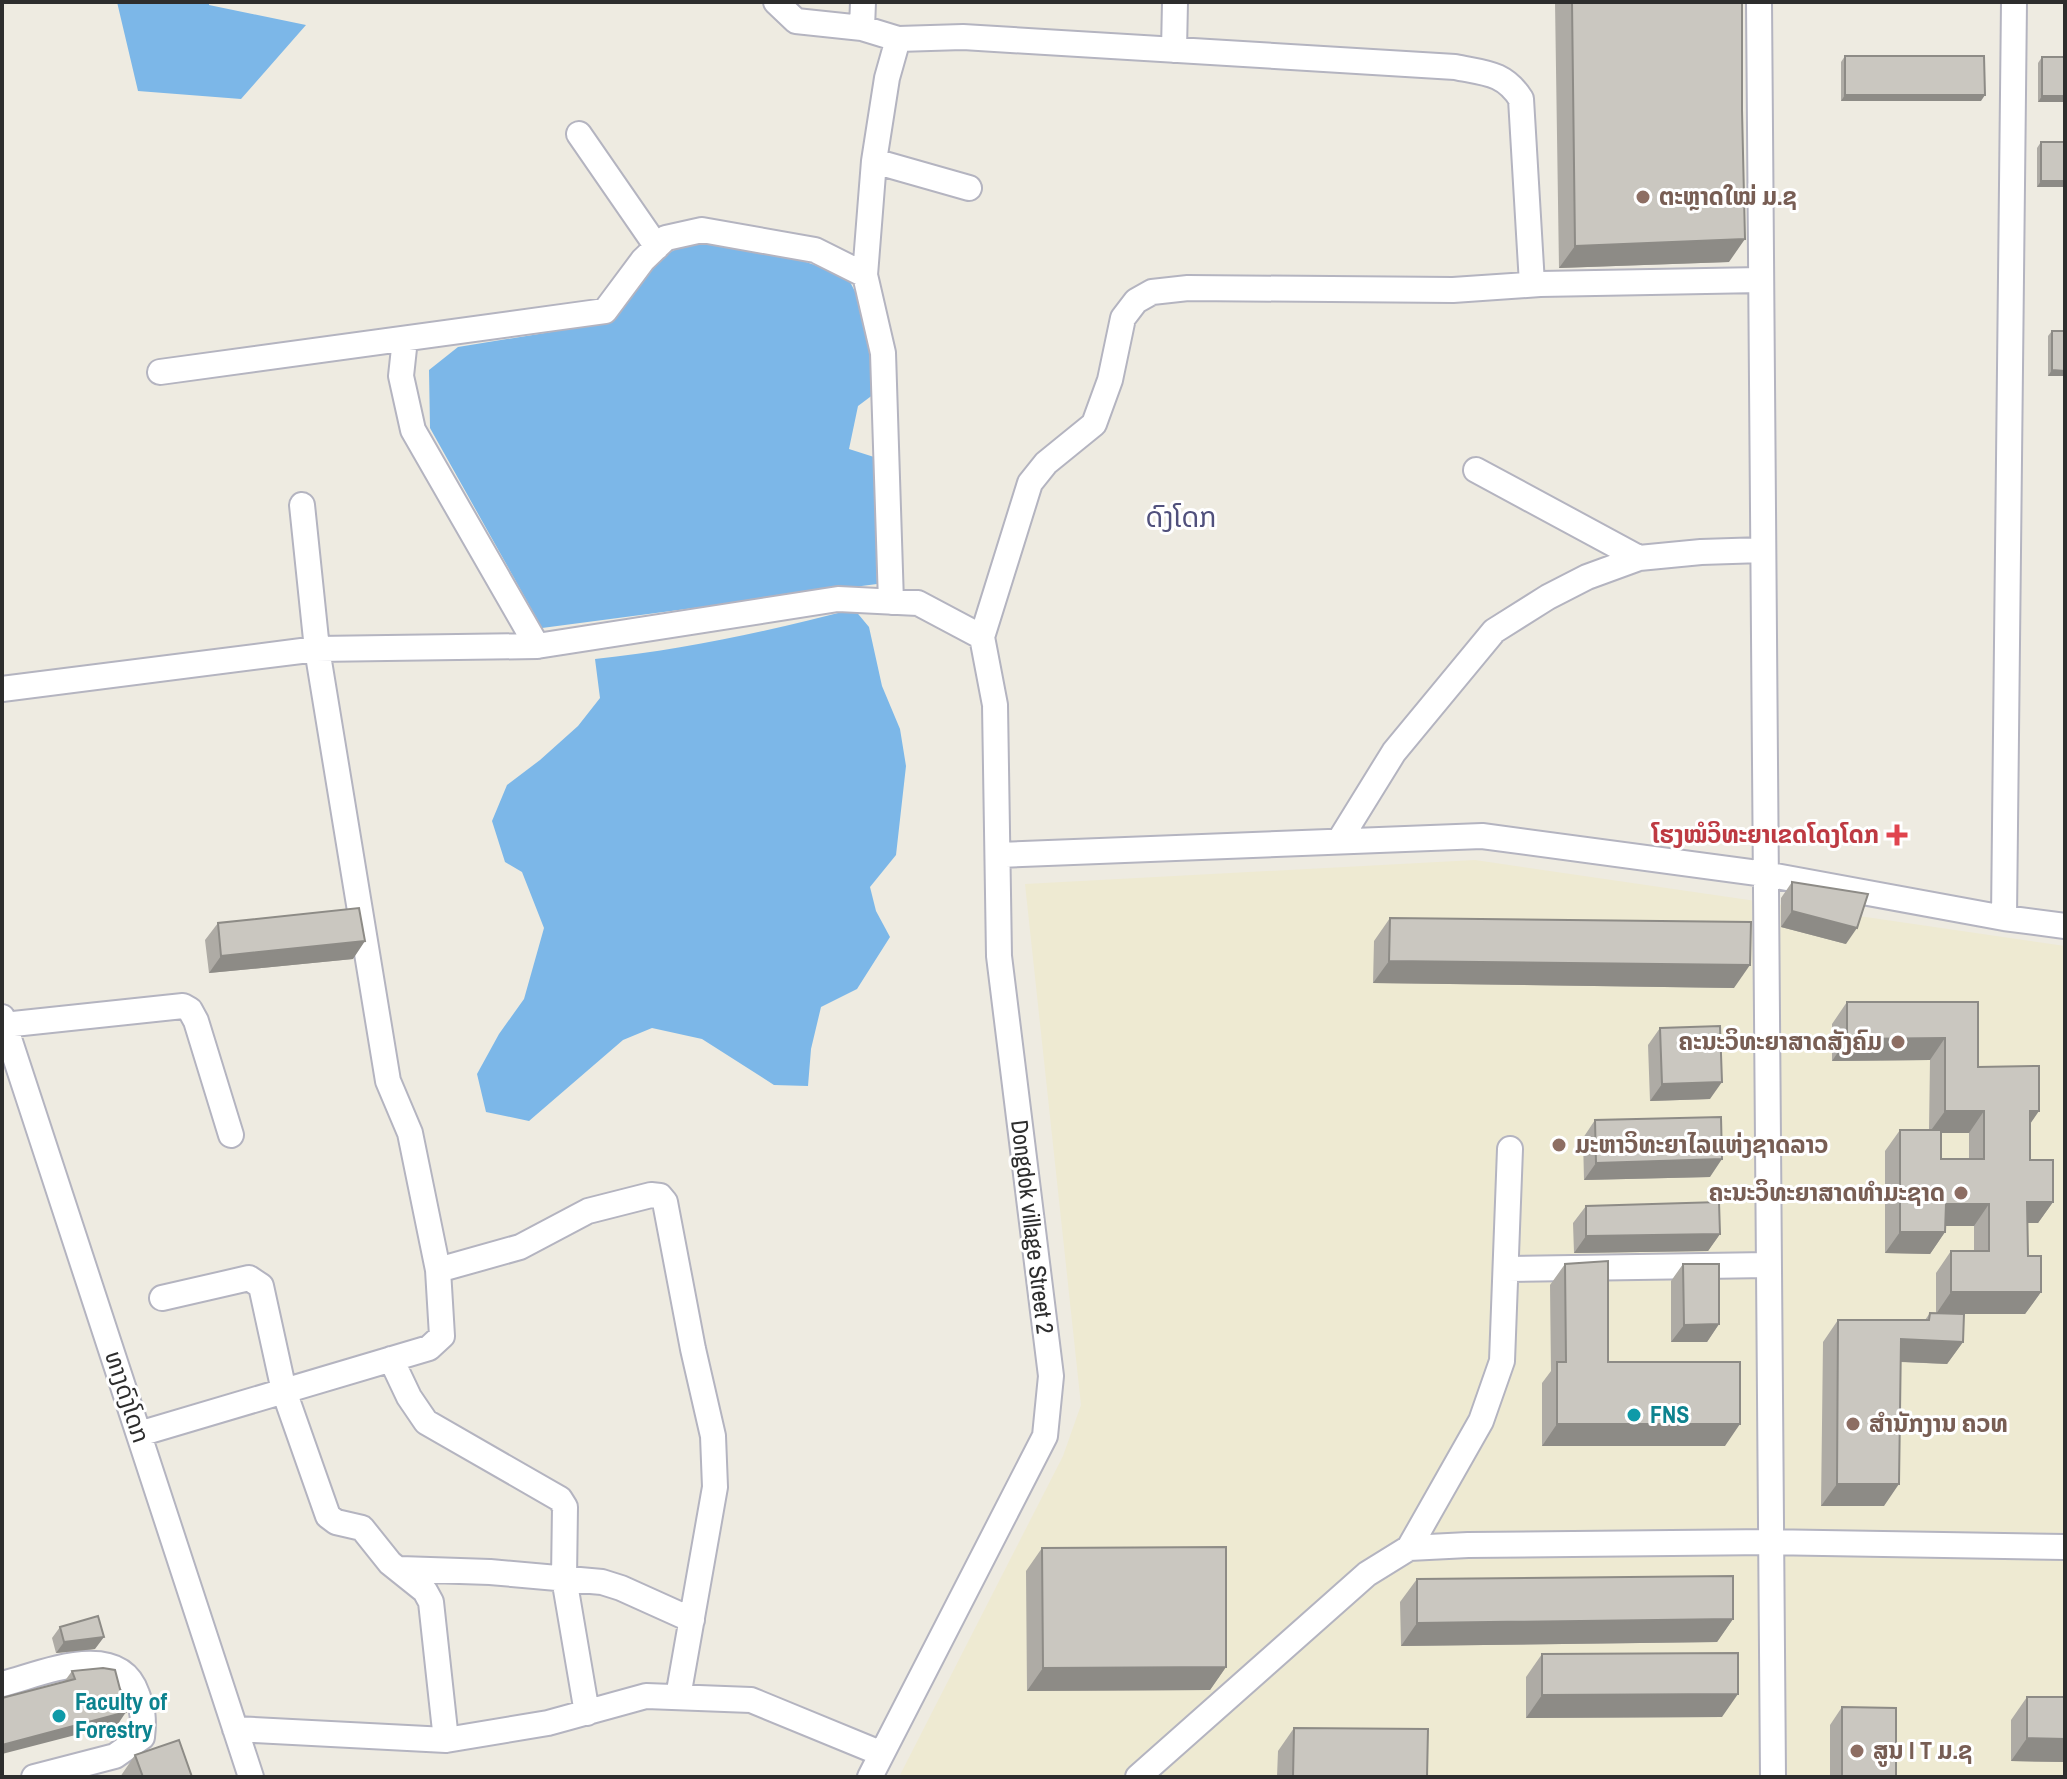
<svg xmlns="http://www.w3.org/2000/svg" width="2067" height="1779" viewBox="0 0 2067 1779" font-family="'Archivo Narrow','Noto Sans Lao',sans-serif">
	<rect width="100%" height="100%" fill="#eeebe1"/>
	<!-- education -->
	<path fill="#eeead2" d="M1475 860 2065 946V1777H899L1063 1456 1081 1405 1025 884Z"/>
	<!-- water -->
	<path fill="#7cb7e8" d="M117 2H209V5L306 25 241 99 138 91Z
		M692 240 768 249 847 276 866 313 874 394 858 406 849 449 874 457 877 584 542 628 430 428 429 370 458 347 612 322 655 261Z
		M854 609 869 627 882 686 900 729 906 766 896 855 870 887 876 911 890 937 857 989 821 1007 811 1049 808 1086 774 1085 702 1039 652 1028 623 1040 529 1121 486 1112 477 1074 499 1034 524 999 544 928 522 872 505 862 492 821 507 785 540 760 578 726 600 698 595 659C683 650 769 631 854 609Z"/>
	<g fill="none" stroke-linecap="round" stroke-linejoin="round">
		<defs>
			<path id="street" d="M776 2 796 21 862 28 898 39 887 78 874 161 865 275 883 353 891 602
				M1759 2 1773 1777
				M862 28 863 2
				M898 39 963 37 1455 67C1484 73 1504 72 1521 99L1532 284
				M1174 50 1175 2
				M579 134 657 247
				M874 161 969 188
				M405 339 401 376 413 430 537 646
				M160 372 605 311 643 260 666 238 702 230 815 250 865 275
				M1476 470 1639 558
				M982 637 1030 483 1046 463 1094 424 1110 380 1123 318 1136 301 1152 292 1188 288 1453 290 1540 284 1761 280
				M2 689 317 649 537 646 838 599 918 603 982 637
				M1339 841 1394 752 1494 631 1548 597 1587 577 1639 558 1701 552 1763 550
				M999 855 1482 836 1765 874 2004 918 2065 926
				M2004 918 2014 2
				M2 1017 251 1777
				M4 1025 183 1006 190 1010 196 1021 231 1135
				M1507 1269 1768 1265
				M438 1270 520 1247 588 1211 651 1195 660 1196 665 1202 693 1349 713 1436 715 1487 678 1697
				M162 1298 249 1278 261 1286 284 1391 328 1516 336 1522 362 1528 390 1563 425 1591 431 1602 446 1740
				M391 1359 409 1397 426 1422 560 1499 565 1507 564 1578 587 1713
				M139 1434 429 1348 442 1336 438 1270 410 1133 388 1081 317 649 302 505
				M1409 1548 1481 1421 1502 1361 1510 1149
				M400 1569 490 1572 602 1582 621 1588 692 1620
				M2 1684C42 1674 118 1639 137 1694 143 1710 144 1720 142 1737L115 1756 34 1777
				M235 1729 446 1740 548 1723 646 1696 751 1700 880 1753
				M870 1777 1045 1436 1051 1376 999 956 995 705 982 637
				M1138 1777 1367 1574 1409 1548 1468 1545 1770 1542 2065 1547"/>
		</defs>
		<!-- street casing -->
		<use href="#street" stroke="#b4b4c0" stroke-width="28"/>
		<!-- street -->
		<use href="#street" stroke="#fff" stroke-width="24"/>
	</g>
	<!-- wall -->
	<path fill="#aeaba5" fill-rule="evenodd" d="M1555 2H1742L1729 262 1559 268Z
		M1845 56 1981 101H1841V62Z
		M2042 57 2065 102H2038V63Z
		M2041 142H2065V187H2037V148Z
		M2052 331H2065V376H2048V336Z
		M1792 882 1846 944 1781 927V898Z
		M1390 918 1734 988 1373 983 1374 941Z
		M218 923 353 959 209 973 205 940Z
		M1847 1002H1978V1067L2030 1124V1160L2053 1202 2038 1223H2028V1256L2041 1292 2025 1314H1954L1963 1342 1947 1364 1900 1362 1884 1506H1821L1823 1342 1838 1320H1925L1930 1313H1936V1273L1951 1251H1974V1226H1945V1232L1930 1254 1885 1253V1151L1900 1130H1929L1930 1060 1832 1061V1024ZM1941 1133H1969V1159H1941Z
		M1660 1028 1710 1099 1650 1101 1648 1045Z
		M1595 1120 1710 1177 1584 1180 1583 1138Z
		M1586 1206 1720 1234 1708 1251 1574 1253 1573 1223Z
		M1565 1264 1608 1362 1725 1446H1542V1383L1551 1371 1550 1285Z
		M1683 1264 1719 1324 1707 1342H1671V1281Z
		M1042 1548 1226 1667 1210 1690 1027 1691 1026 1571Z
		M1417 1579 1733 1619 1717 1642 1401 1646 1400 1602Z
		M60 1627 95 1649 56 1653 52 1638Z
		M1542 1654 1722 1717 1526 1718V1677Z
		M72 1671 118 1724 64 1682Z
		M2027 1697H2065V1762L2011 1761V1720Z
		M1842 1707 1896 1777H1830V1725Z
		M1294 1728 1427 1777H1277L1278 1751Z
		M135 1755 192 1777H120Z"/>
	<!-- shaded-wall -->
	<path fill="#8d8b86" d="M1845 95H1985L1981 101H1841Z
		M2042 96H2065V102H2038Z
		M2041 181H2065V187H2037Z
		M1745 239 1729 262 1559 268 1575 246Z
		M2052 370 2065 371V376H2048Z
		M1792 911 1857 928 1846 944 1781 927Z
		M365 941 353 959 209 973 221 956Z
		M1389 961 1750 965 1734 988 1373 983Z
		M1945 1038 1930 1060 1832 1061 1847 1039Z
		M1722 1082 1710 1099 1650 1101 1662 1084Z
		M1945 1111H1984L1969 1133H1929Z
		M2030 1111H2039L2024 1133Z
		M1722 1159 1710 1177 1584 1180 1596 1163Z
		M2027 1202H2053L2038 1223H2012Z
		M1946 1204H1989L1974 1226H1930Z
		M1900 1232H1945L1930 1254 1885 1253Z
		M1720 1234 1708 1251 1574 1253 1586 1236Z
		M1951 1292H2041L2025 1314H1936Z
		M1719 1324 1707 1342H1671L1684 1325Z
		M1901 1339 1963 1342 1947 1364 1885 1361Z
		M1557 1424H1740L1725 1446H1542Z
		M1837 1484H1899L1884 1506H1821Z
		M1733 1619 1717 1642 1401 1646 1417 1623Z
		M104 1637 95 1649 56 1653 64 1642Z
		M1226 1667 1210 1690 1027 1691 1043 1668Z
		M1738 1694 1722 1717 1526 1718 1542 1695Z
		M126 1712 118 1724 2 1754V1745Z
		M2027 1738 2065 1739V1762L2011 1761Z"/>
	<!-- building -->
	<path fill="#cac7c0" stroke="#8d8b86" stroke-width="2" d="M1572 2H1742V110L1745 239 1575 246Z
		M1845 56H1984L1985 95H1845Z
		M2042 57H2065V96H2042Z
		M2041 142H2065V181H2041Z
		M2052 331H2065V371L2052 370Z
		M1792 882 1868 894 1857 928 1792 911Z
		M359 908 365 941 221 956 218 923Z
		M1390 918 1751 922 1750 965 1389 961Z
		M1847 1002H1978V1067L2039 1066V1111H2030V1160H2053V1202H2027L2028 1256H2041V1292H1951V1251H1989V1204H1946L1945 1232H1900V1130H1941V1159H1984V1111H1945V1038L1847 1039Z
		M1720 1026 1722 1082 1662 1084 1660 1028Z
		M1721 1117 1722 1159 1596 1163 1595 1120Z
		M1719 1202 1720 1234 1586 1236V1206Z
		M1608 1261V1362H1740V1424H1557V1362H1566L1565 1264Z
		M1683 1264H1719V1324L1684 1325Z
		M1930 1313 1964 1314 1963 1342 1901 1339 1899 1484H1837L1838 1320H1929Z
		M1226 1547V1667L1043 1668 1042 1548Z
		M1733 1576V1619L1417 1623V1579Z
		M98 1616 104 1637 64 1642 60 1627Z
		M1738 1653V1694L1542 1695V1654Z
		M103 1668 115 1670 126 1712 2 1745V1698L75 1679 72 1671Z
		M2027 1697H2065V1739L2027 1738Z
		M1842 1707 1896 1708V1777H1842Z
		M1294 1728 1428 1729 1427 1777H1293Z
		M179 1740 192 1777H143L135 1755Z"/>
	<!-- markers -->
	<g fill="#8d6e63" stroke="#fff" stroke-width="3">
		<circle cx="1643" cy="197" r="8"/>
		<circle cx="1898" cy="1042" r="8"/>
		<circle cx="1559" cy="1145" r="8"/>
		<circle cx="1961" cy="1193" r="8"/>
		<circle cx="1853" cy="1424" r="8"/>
		<circle cx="1857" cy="1751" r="8"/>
	</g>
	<path fill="#e0444e" stroke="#fff" stroke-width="3" d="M1893 823h8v8h8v8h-8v8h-8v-8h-8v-8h8z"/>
	<g fill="#0f9aa8" stroke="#fff" stroke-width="3">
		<circle cx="1634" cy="1415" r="8"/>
		<circle cx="59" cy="1716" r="8"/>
	</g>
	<g text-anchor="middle" stroke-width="6" stroke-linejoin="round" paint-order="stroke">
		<!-- education labels -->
		<g font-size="24" font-weight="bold" fill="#785e54" stroke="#fff" text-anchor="start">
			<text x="1659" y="205">ຕະຫຼາດໃໝ່ ມ.ຊ</text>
			<text x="1882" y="1050" text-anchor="end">ຄະນະວິທະຍາສາດສັງຄົມ</text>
			<text x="1575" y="1153">ມະຫາວິທະຍາໄລແຫ່ງຊາດລາວ</text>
			<text x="1945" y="1201" text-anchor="end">ຄະນະວິທະຍາສາດທຳມະຊາດ</text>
			<text x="1869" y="1432">ສຳນັກງານ ຄວທ</text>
			<text x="1873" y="1759">ສູນ I T ມ.ຊ</text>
		</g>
		<!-- health labels -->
		<g font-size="24" font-weight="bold" fill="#be3a42" stroke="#fff" text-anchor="end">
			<text x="1879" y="843">ໂຮງໝໍວິທະຍາເຂດໂດງໂດກ</text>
		</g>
		<!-- street labels -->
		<g font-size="24" fill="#2d2d2d" stroke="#fff">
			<text transform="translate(1032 1227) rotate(83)" y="8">Dongdok village Street 2</text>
			<text transform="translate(127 1397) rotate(72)" y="8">ທາງດົງໂດກ</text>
		</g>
		<!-- culture labels -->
		<g font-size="24" font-weight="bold" fill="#0d838f" stroke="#fff" text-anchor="start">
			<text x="1650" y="1423">FNS</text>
			<text x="75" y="1710">Faculty of<tspan x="75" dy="28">Forestry</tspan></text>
		</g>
		<!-- quarter labels -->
		<g font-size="28" fill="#50507c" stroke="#fff">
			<text x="1181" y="527">ດົງໂດກ</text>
		</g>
	</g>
	<!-- border -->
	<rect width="2067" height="1779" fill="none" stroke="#2d2d2d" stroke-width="8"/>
</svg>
